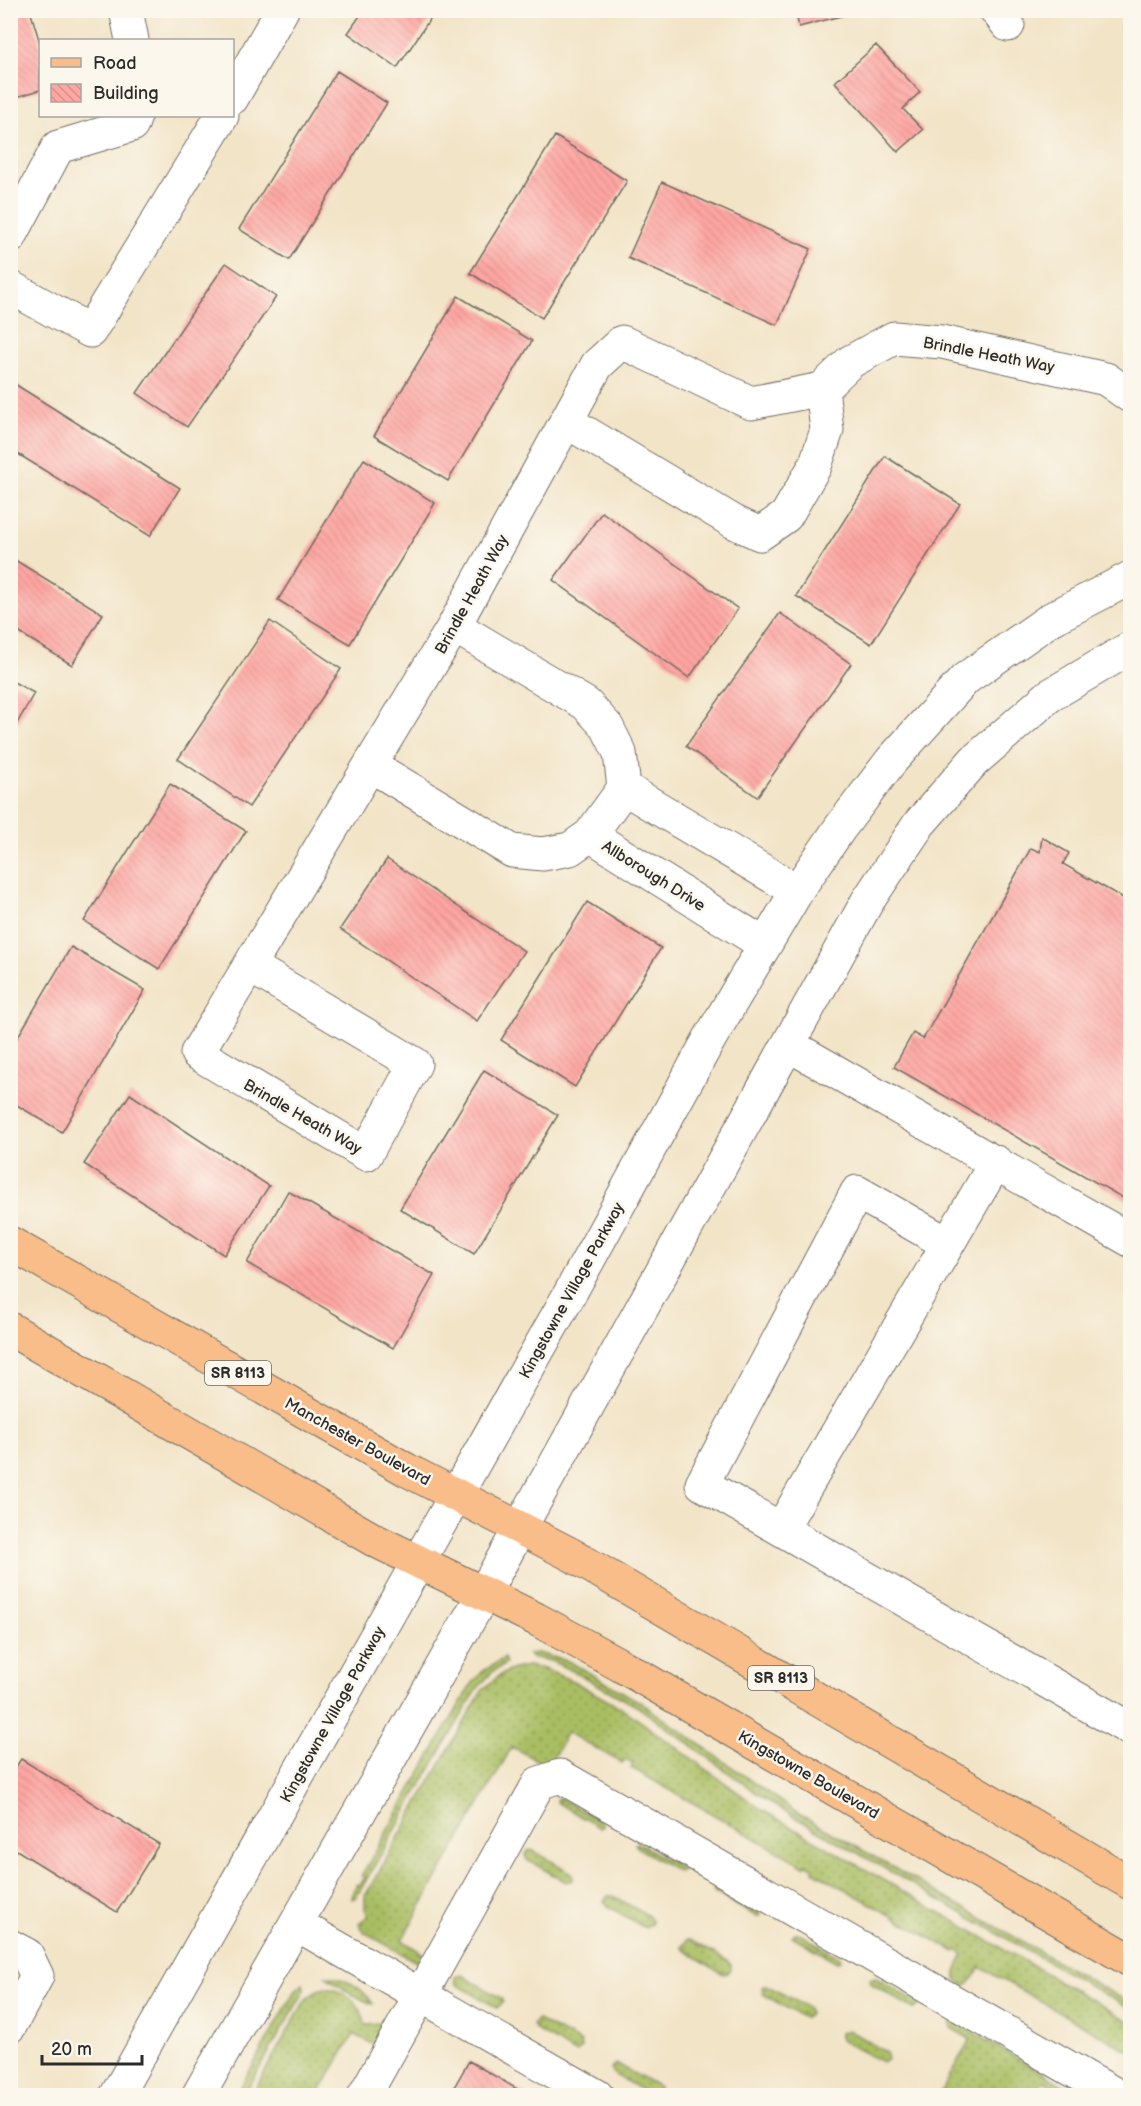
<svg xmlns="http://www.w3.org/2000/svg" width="1141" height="2106" viewBox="0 0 1141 2106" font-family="'Balsamiq Sans',sans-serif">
	<defs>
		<pattern id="grass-dots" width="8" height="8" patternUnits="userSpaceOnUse" patternTransform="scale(1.5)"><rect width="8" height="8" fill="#a9be62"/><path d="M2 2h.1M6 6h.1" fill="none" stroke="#8a9b51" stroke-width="1.8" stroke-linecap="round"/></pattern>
		<pattern id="building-back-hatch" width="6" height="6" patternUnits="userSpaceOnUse" patternTransform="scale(1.5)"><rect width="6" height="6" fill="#fea6a2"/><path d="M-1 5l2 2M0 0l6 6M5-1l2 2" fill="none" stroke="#da8f8c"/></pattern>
	</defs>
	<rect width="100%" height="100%" fill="#fbf7ec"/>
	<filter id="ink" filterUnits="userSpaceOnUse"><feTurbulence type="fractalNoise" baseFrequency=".0167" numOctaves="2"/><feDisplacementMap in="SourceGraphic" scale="12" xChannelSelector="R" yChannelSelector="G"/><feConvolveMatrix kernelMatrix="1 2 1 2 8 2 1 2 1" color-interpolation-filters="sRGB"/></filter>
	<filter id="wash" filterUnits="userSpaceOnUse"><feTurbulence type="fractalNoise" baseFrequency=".008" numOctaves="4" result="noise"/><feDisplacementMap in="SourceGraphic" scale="24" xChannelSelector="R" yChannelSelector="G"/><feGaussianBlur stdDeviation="1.35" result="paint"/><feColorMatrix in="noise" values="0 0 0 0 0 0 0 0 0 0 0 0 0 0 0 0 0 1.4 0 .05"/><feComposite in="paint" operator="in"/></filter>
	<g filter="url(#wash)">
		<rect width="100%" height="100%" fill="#f2e4c7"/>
		<!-- grass -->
		<path fill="url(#grass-dots)" stroke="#6a7446" stroke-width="1.5" d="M538 1653 570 1662 640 1702 794 1811 1130 2003V2009L772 1804 638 1707 575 1672 551 1661 531 1657 528 1654Z
			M504 1658 506 1664 492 1672 477 1689 361 1889 356 1897 352 1899 353 1891 357 1884 359 1886 365 1877 362 1875 469 1688 482 1672Z
			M528 1666 543 1669 573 1681 626 1711 764 1811 1130 2022V2052L980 1967 969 1984 966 1986C947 1981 959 1966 964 1954L957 1950 955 1952 813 1871 814 1868 806 1863 804 1866 631 1768 633 1764 625 1760 622 1763 567 1732 552 1760 544 1764 512 1747 402 1940 422 1953 424 1959 416 1962 364 1932 359 1923 368 1916 365 1908V1896L482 1691C497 1676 506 1669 528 1666Z
			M560 1798 602 1822V1827L600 1828 558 1803 556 1800Z
			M637 1843 680 1866 683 1870 679 1872 638 1848 635 1844Z
			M529 1850 534 1851 572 1873 573 1880 566 1882 527 1860 525 1855Z
			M715 1888 758 1912 761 1915 757 1917 715 1893 713 1890Z
			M608 1896H613L649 1916 652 1920V1924L645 1928 609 1907 604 1901Z
			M798 1933 839 1957 840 1960 837 1962 792 1936 795 1933Z
			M687 1940H691L728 1961 731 1965V1970L728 1973 723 1974 686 1951 682 1947Z
			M462 1975 501 1998 503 2002 497 2008 494 2006 456 1984 455 1977Z
			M326 1976C346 1978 362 1987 373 2004 364 2002 333 1983 326 1976Z
			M872 1978H876L917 2002 920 2005 914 2009 872 1984 870 1980Z
			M303 1983 304 1989 301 1997 244 2095H236L295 1991Z
			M766 1985 807 2007 809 2014 806 2017H802L763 1994 762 1987Z
			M326 1988C347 1991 362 2003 365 2025L379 2024C379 2032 380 2040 372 2044L354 2034 318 2095 251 2096 304 2002 317 1990Z
			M538 2020 580 2042 582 2048 577 2053 573 2052 536 2030 532 2025Z
			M955 2022 1065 2086V2090L1043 2081 1035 2095H939L970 2039 951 2028 950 2023Z
			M848 2030 886 2052 888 2058 882 2062 842 2041 840 2037V2033Z
			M616 2064 659 2087 660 2095H650L615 2075 611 2069Z"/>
		<g id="blocks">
			<!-- building -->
			<path fill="url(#building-back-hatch)" d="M10 10H30L40 43V90L10 99Z
				M364 10H436L397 68 348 33Z
				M795 10H860V11L799 27Z
				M876 45 920 92 903 109 923 130 898 152 835 82Z
				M337 71 387 103 289 260 239 229Z
				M555 136 627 181 542 318 470 273Z
				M662 182 811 249 777 325 628 258Z
				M226 263 276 297 187 427 137 393Z
				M458 296 532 341 448 481 374 436Z
				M10 381 180 488 150 536 10 449Z
				M885 456 960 504 871 644 796 596Z
				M364 459 435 503 350 644 278 600Z
				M602 512 738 609 689 678 553 580Z
				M10 557 103 614 72 665 10 627Z
				M780 613 851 664 757 797 686 746Z
				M270 621 341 669 249 807 178 759Z
				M10 680 34 693 10 736Z
				M170 784 246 831 159 969 84 921Z
				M1042 837 1069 853 1063 864 1130 902V1202L894 1067 913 1033 923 1039 1031 848 1040 852Z
				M387 859 524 951 477 1021 340 929Z
				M587 902 661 948 575 1087 501 1040Z
				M71 947 145 990 62 1132 10 1101V1050Z
				M484 1070 558 1115 474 1254 400 1209Z
				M130 1094 269 1186 224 1255 84 1164Z
				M288 1191 434 1275 393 1348 247 1263Z
				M21 1759 159 1844 117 1912 10 1846V1776Z
				M469 2061 529 2096H449Z"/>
		</g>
	</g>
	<g filter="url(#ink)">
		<use href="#blocks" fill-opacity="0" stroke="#716c62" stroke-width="1.5"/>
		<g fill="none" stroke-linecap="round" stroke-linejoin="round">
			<defs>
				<path id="minor" d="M126 10 132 40
					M996 10 1008 25
					M232 98 282 10
					M10 237 58 147 132 125 135 116
					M10 287 90 331 222 116
					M566 421 734 522 760 534 786 516 815 466 827 430 822 389
					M454 626 586 704 607 727 620 753 624 788 590 835 570 849 543 854 512 851 370 765 454 626 597 365 622 342 751 403 822 389 850 362 894 338 942 342 1106 379 1130 396
					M624 788 797 891
					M590 835 765 945
					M250 966 415 1064 366 1154 197 1053 370 765
					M789 1045 1130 1240
					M948 1244 857 1192 702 1484 1130 1729
					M781 1529 996 1162
					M296 1924 597 2096
					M10 1946 27 1955 37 1976 10 2026
					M116 2096 568 1297 710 1038 797 891 840 828 891 761 965 679 1051 619 1130 578
					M198 2096 484 1593 867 902 919 824 974 761 1049 696 1130 648
					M364 2096 539 1783 560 1776 1118 2096"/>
				<path id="major" d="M10 1243 407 1470 572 1555 1130 1883
					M10 1329 374 1540 536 1619 622 1666 1130 1960"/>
			</defs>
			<!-- minor casing -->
			<use href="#minor" stroke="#716c62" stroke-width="35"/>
			<!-- major casing -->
			<use href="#major" stroke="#716c62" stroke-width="35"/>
			<!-- minor -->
			<use href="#minor" stroke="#fff" stroke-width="33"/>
			<!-- major -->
			<use href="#major" stroke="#f8bd89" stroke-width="33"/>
		</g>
	</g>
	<g text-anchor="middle" stroke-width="5" stroke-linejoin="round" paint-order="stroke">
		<!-- shield labels -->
		<g fill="#fbf7ec" stroke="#696865" stroke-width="1.5">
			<rect x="205" y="1361" width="66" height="24" rx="4.5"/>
			<rect x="748" y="1666" width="66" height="24" rx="4.5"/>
		</g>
		<g font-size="15" font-weight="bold" fill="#2b2b2b">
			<text x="238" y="1378">SR 8113</text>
			<text x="781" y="1683">SR 8113</text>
		</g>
		<!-- street labels -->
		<g font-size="16" fill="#2b2b2b" stroke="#fbf7ec">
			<text transform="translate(989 354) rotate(11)" y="6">Brindle Heath Way</text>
			<text transform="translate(471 594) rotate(-61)" y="6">Brindle Heath Way</text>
			<text transform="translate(654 875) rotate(32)" y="6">Allborough Drive</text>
			<text transform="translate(303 1116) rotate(30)" y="6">Brindle Heath Way</text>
			<text transform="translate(571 1290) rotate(-61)" y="6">Kingstowne Village Parkway</text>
			<text transform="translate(358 1441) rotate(29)" y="6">Manchester Boulevard</text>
			<text transform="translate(332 1714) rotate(-61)" y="6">Kingstowne Village Parkway</text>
			<text transform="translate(809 1774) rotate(30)" y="6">Kingstowne Boulevard</text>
		</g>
	</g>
	<!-- margin -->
	<rect width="1141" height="2106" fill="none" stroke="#fbf7ec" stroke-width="36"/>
	<!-- legend -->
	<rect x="39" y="39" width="195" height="78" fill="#fbf7ec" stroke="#a8a59f" stroke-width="1.5"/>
	<rect x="51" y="58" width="30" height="9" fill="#f8bd89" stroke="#a8a59f" stroke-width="1.5"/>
	<text x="93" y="69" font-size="18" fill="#2b2b2b">Road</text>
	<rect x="51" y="84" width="30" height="18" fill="url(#building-back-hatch)" stroke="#a8a59f" stroke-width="1.5"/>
	<text x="93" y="99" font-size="18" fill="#2b2b2b">Building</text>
	<!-- scale -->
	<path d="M42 2055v9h100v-9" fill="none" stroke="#2b2b2b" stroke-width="3"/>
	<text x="51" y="2055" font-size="18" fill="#2b2b2b" stroke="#fbf7ec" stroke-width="4.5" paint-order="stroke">20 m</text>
</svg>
